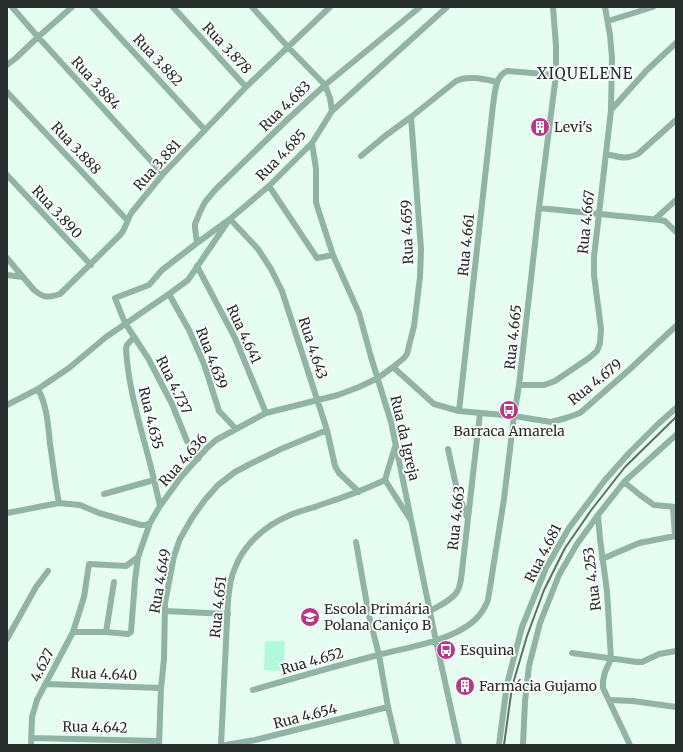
<svg xmlns="http://www.w3.org/2000/svg" width="683" height="752" viewBox="0 0 683 752" font-family="Merriweather,serif">
	<rect width="100%" height="100%" fill="#e6fdf2"/>
	<!-- green -->
	<path fill="#b0fadb" d="M265 641H285L284 671 264 670Z"/>
	<g fill="none" stroke-linecap="round" stroke-linejoin="round">
		<!-- minor -->
		<path stroke="#91b4a4" stroke-width="6" d="M12 7 38 37 163 174
			M92 7 205 130
			M173 7 246 87
			M252 7 288 47 325 85 330 98 332 111
			M608 21 653 7
			M7 65 16 58 38 37 72 7
			M497 82C484 79 468 75 456 81L411 117 421 249 420 277 414 326 407 354 404 358 393 367 434 404 459 411 514 416 551 422 566 418 580 413 629 370 676 326
			M7 92 127 220
			M611 110 647 70 676 43
			M312 143 316 169V202L318 209 333 255 359 313 371 357 391 422 436 641 459 745
			M606 154C620 157 624 160 638 154L676 120
			M361 156 385 136 411 117
			M7 175 91 265
			M269 186 317 258 333 255
			M539 208 660 220 665 221 676 232
			M230 219 258 249 271 269 282 291 327 430 335 466 339 473 359 492
			M655 219 676 200
			M197 243 195 228V224L200 212 205 202 216 189 288 119 325 85 420 7
			M7 258 34 290C44 298 48 298 60 294L120 235C126 229 127 219 132 212L163 174 246 87 330 7
			M197 266 235 338 266 413
			M7 275 23 277
			M169 294 189 330 204 364 219 411 236 429
			M134 337 127 345 126 349C128 384 138 418 147 452 152 470 156 488 160 506
			M519 385H544L555 381 589 358 597 351 600 343 601 329 594 275V257L611 110 612 58 610 35 605 7
			M38 389C47 406 48 424 50 444 53 463 55 483 59 503
			M7 405 38 389 69 368 106 337 169 294 188 280 227 223
			M459 411 493 105C495 93 495 76 507 71L556 75
			M448 449 457 490 467 517
			M198 459 187 441 172 404 148 358 125 323 115 298 149 285 162 270 197 243 230 219 269 186 312 143 332 111 447 7
			M385 480 410 519
			M385 480 387 473 395 447
			M624 482 640 495 654 505 676 507
			M104 494 154 480
			M673 507 675 536
			M7 513 59 503 80 505 99 513 141 525H146L150 523
			M598 515 600 539 607 591 611 659 605 672 603 681V688L630 745
			M356 542 369 616 379 655 388 707 397 745
			M602 559 639 543 675 536 676 537
			M165 611 228 614
			M430 611C439 606 454 599 458 590 461 584 461 578 462 571L480 413
			M73 632H106L128 634 131 632 135 580 138 557
			M106 632 114 582
			M7 639 36 587 48 571
			M572 653 637 662H642L659 654 676 651
			M46 684 161 688
			M253 690C294 678 336 666 378 655 405 648 432 644 457 632 472 624 482 616 488 600L504 499 514 416 519 385 539 208 556 75V46L553 7
			M609 700 633 701 676 707
			M31 738 159 741
			M31 745 32 717 37 700 73 632 84 597 89 564 126 566 138 557 150 523 160 506 181 477 207 448 216 440 251 421 266 413 338 395 359 387 378 378 393 367
			M159 745 161 688 164 659 165 603 174 556 180 539 192 518 204 501 218 485 235 472 250 464 281 449 327 430
			M221 745 228 601C229 590 230 578 235 568 244 544 265 526 288 516 298 511 310 509 320 505 342 498 364 490 385 480
			M226 745 255 740 388 707
			M499 745 507 684 522 627 546 568 569 528 605 480 629 453 657 425 676 408
			M523 745 525 701 529 666 540 623 559 575 577 544 598 515 624 482 676 435"/>
		<!-- rail -->
		<path stroke="#616e68" stroke-width="2" d="M504 745 512 687 527 636 544 590 565 548 592 509 625 467 676 417"/>
	</g>
	<!-- icons -->
	<defs>
		<symbol id="building-disc" viewBox="-11 -11 22 22"><circle r="9.5" fill="#b63886" stroke="#fff"/><path d="M-4-6H4V6H1V3H-1V6H-4ZM-2.5-4.3h1.7v1.8h-1.7ZM.8-4.3h1.7v1.8H.8ZM-2.5-1h1.7V.8h-1.7ZM.8-1h1.7V.8H.8Z" fill="#fff"/></symbol>
		<symbol id="bus-disc" viewBox="-11 -11 22 22"><circle r="9.5" fill="#b63886" stroke="#fff"/><path d="M-5-6H5V4H4V6H2V4H-2V6H-4V4H-5ZM-3.5-4V0h7V-4ZM-3.5 1.2v1.5H-2V1.2ZM2 1.2v1.5H3.5V1.2Z" fill="#fff"/></symbol>
		<symbol id="school-disc" viewBox="-11 -11 22 22"><circle r="9.5" fill="#b63886" stroke="#fff"/><path d="M0-5L7-2L0 1L-7-2ZM-4 1L0 2.5L4 1V4Q0 6-4 4Z" fill="#fff"/></symbol>
	</defs>
	<g fill-rule="evenodd">
		<use href="#building-disc" x="529" y="116" width="22" height="22"/>
		<use href="#bus-disc" x="498" y="399" width="22" height="22"/>
		<use href="#school-disc" x="299" y="606" width="22" height="22"/>
		<use href="#bus-disc" x="435" y="639" width="22" height="22"/>
		<use href="#building-disc" x="454" y="675" width="22" height="22"/>
	</g>
	<g text-anchor="middle" stroke-width="3.5" stroke-linejoin="round" paint-order="stroke">
		<!-- street labels -->
		<g font-size="14" fill="#252e2a" stroke="#fff">
			<text transform="translate(227 48) rotate(47)" y="5">Rua 3.878</text>
			<text transform="translate(158 60) rotate(47)" y="5">Rua 3.882</text>
			<text transform="translate(96 83) rotate(48)" y="5">Rua 3.884</text>
			<text transform="translate(285 106) rotate(-44)" y="5">Rua 4.683</text>
			<text transform="translate(76 148) rotate(47)" y="5">Rua 3.888</text>
			<text transform="translate(281 155) rotate(-46)" y="5">Rua 4.685</text>
			<text transform="translate(157 165) rotate(-48)" y="5">Rua 3.881</text>
			<text transform="translate(57 212) rotate(47)" y="5">Rua 3.890</text>
			<text transform="translate(586 222) rotate(-84)" y="5">Rua 4.667</text>
			<text transform="translate(407 232) rotate(-92)" y="5">Rua 4.659</text>
			<text transform="translate(466 245) rotate(-84)" y="5">Rua 4.661</text>
			<text transform="translate(244 334) rotate(65)" y="5">Rua 4.641</text>
			<text transform="translate(513 337) rotate(-84)" y="5">Rua 4.665</text>
			<text transform="translate(313 348) rotate(72)" y="5">Rua 4.643</text>
			<text transform="translate(212 358) rotate(69)" y="5">Rua 4.639</text>
			<text transform="translate(595 382) rotate(-39)" y="5">Rua 4.679</text>
			<text transform="translate(174 385) rotate(64)" y="5">Rua 4.737</text>
			<text transform="translate(151 418) rotate(76)" y="5">Rua 4.635</text>
			<text transform="translate(405 438) rotate(77)" y="5">Rua da Igreja</text>
			<text transform="translate(183 460) rotate(-49)" y="5">Rua 4.636</text>
			<text transform="translate(456 518) rotate(-84)" y="5">Rua 4.663</text>
			<text transform="translate(543 553) rotate(-63)" y="5">Rua 4.681</text>
			<text transform="translate(592 579) rotate(-97)" y="5">Rua 4.253</text>
			<text transform="translate(160 581) rotate(-80)" y="5">Rua 4.649</text>
			<text transform="translate(218 607) rotate(-84)" y="5">Rua 4.651</text>
			<text transform="translate(312 661) rotate(-16)" y="5">Rua 4.652</text>
			<text transform="translate(42 665) rotate(-63)" y="5">4.627</text>
			<text transform="translate(104 674) rotate(2)" y="5">Rua 4.640</text>
			<text transform="translate(305 716) rotate(-14)" y="5">Rua 4.654</text>
			<text transform="translate(95 727) rotate(1)" y="5">Rua 4.642</text>
		</g>
		<!-- poi labels -->
		<g font-size="14" fill="#252e2a" stroke="#fff" text-anchor="start">
			<text x="554" y="132">Levi's</text>
			<text x="509" y="436" text-anchor="middle">Barraca Amarela</text>
			<text x="324" y="614">Escola Primária<tspan x="324" dy="16">Polana Caniço B</tspan></text>
			<text x="460" y="655">Esquina</text>
			<text x="479" y="691">Farmácia Gujamo</text>
		</g>
		<!-- neighbourhood labels -->
		<g font-size="15" letter-spacing="1" fill="#252e2a" stroke="#fff">
			<text x="585" y="79">XIQUELENE</text>
		</g>
	</g>
	<!-- border -->
	<rect width="683" height="752" fill="none" stroke="#252e2a" stroke-width="16"/>
</svg>
